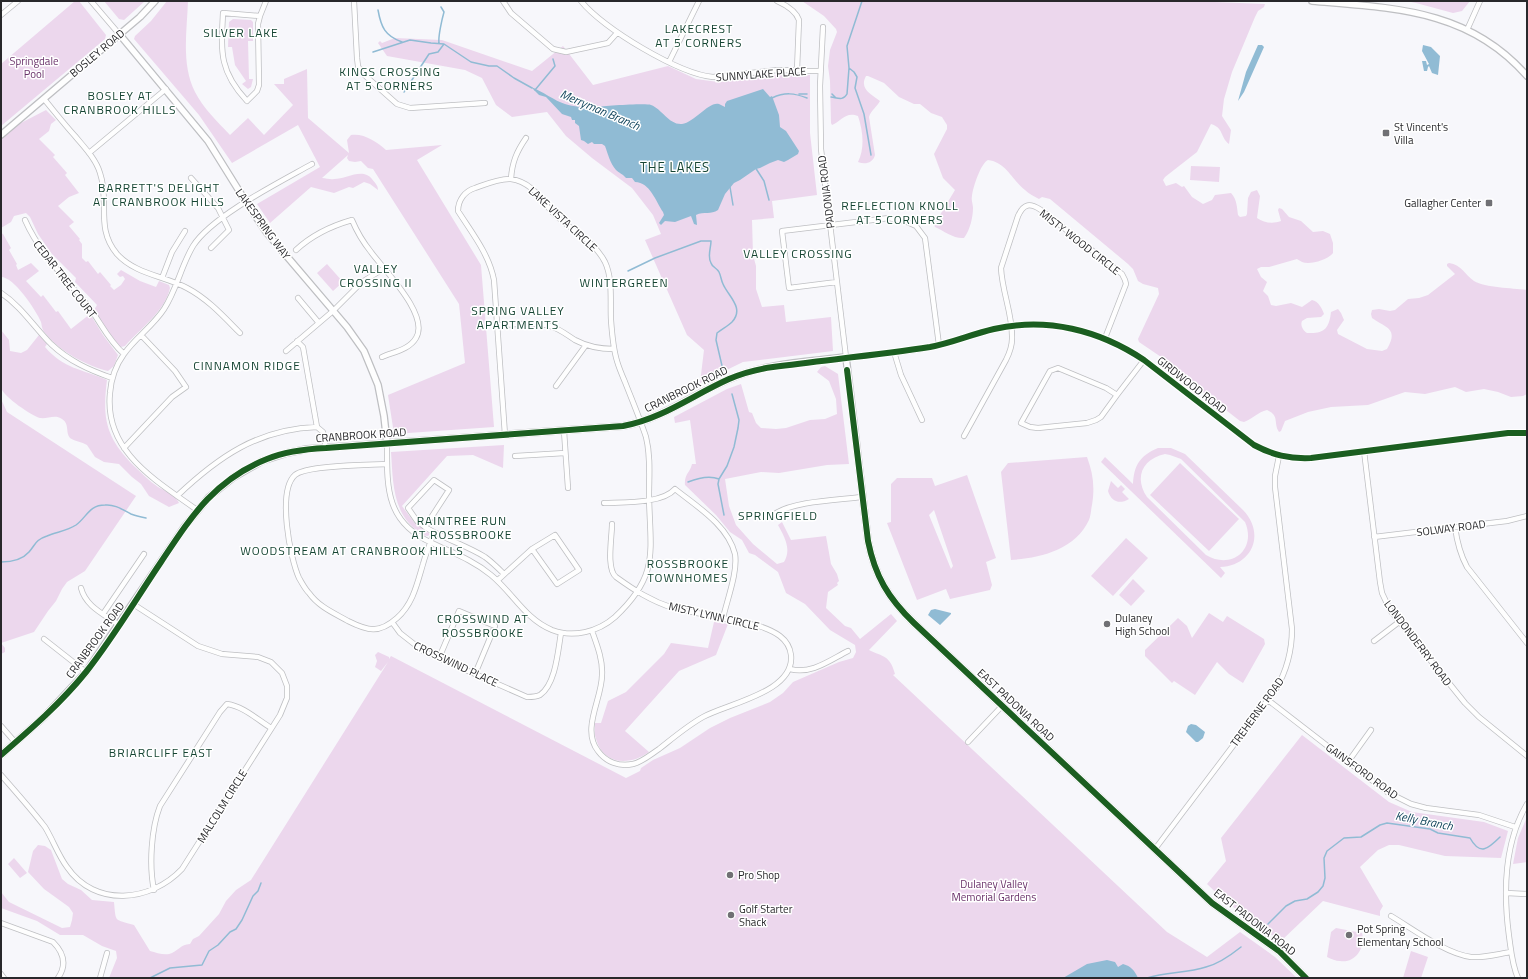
<svg xmlns="http://www.w3.org/2000/svg" width="1528" height="979" viewBox="0 0 1528 979" font-family="'Titillium Web',sans-serif">
	<rect width="100%" height="100%" fill="#f7f7fb"/>
	<!-- green -->
	<path fill="#ecd7ed" fill-rule="evenodd" d="M75 1H79L106 35 105 39 1 126V64Z
		M104 1H145L124 20 119 19Z
		M167 1H188C187 31 181 64 195 92 203 108 217 121 230 135L248 118 264 135 293 105 274 84H284V79L307 69 308 118 349 153 347 140 351 135C364 133 377 142 386 150L442 145 417 160 481 265 494 427 394 434 388 395 465 363 459 304 373 169 368 168 361 161 355 162 349 161 347 158 348 155 322 178C326 178 331 180 334 179 346 179 363 167 372 179 375 183 378 185 378 190L370 184 364 182 353 188 349 187 334 193 311 187 270 223 257 204 320 167 298 125 232 163 199 115 134 39 135 36 151 21Z
		M802 1H1189L1265 4 1264 7 1258 11 1255 17 1232 72 1224 99 1222 116 1231 130 1229 144C1220 137 1224 128 1211 124L1197 152 1165 177 1163 180 1166 186 1176 183 1182 187 1184 186 1192 197 1203 204 1212 200 1215 195 1231 193C1237 199 1237 208 1238 215L1240 217 1246 216 1247 214 1248 198 1251 192 1257 190 1260 196 1257 218C1264 223 1273 224 1281 221L1278 210 1279 208 1282 209 1289 217 1301 221 1313 232 1323 231 1330 234 1333 243V253C1328 260 1310 265 1302 262 1302 262 1297 259 1297 259L1269 267H1261L1257 269 1261 277 1267 282 1263 291 1268 296 1271 305 1276 306 1291 303 1302 307 1312 300C1318 301 1322 308 1324 314L1321 317 1307 318 1302 321C1300 325 1303 331 1307 333 1324 334 1329 329 1331 312L1338 309 1341 313 1344 320 1337 330 1338 334 1367 349 1382 351 1387 349C1399 328 1386 328 1372 318L1371 314 1372 310 1379 309 1390 311 1395 310 1408 299 1419 298 1428 295 1455 274 1447 266V264L1449 263C1462 265 1465 275 1474 281 1486 288 1513 288 1527 290V394L1523 396 1511 397 1498 392 1484 389 1466 392 1455 387 1425 394 1405 392 1368 405 1331 407 1308 412 1285 421 1281 431 1279 432C1273 423 1280 416 1267 410 1258 412 1252 419 1244 422L1240 421 1199 389 1167 361 1139 342 1138 339 1159 294 1158 288 1143 284 1138 281 1133 269 1128 264 1050 199 1042 197 1039 199C1034 196 1029 194 1025 190 1012 180 1006 162 988 160 981 163 973 187 972 196 971 200 973 204 973 208 973 217 970 230 964 238 954 239 944 231 935 227L934 225 955 190 943 178 934 154 947 129V125L942 117 931 113 920 104H914L899 97 884 83 868 76H866C859 89 871 94 880 101 877 107 871 110 869 117L875 155C873 163 865 165 858 162 865 148 863 131 858 116 846 111 841 121 832 125L831 123 830 81 828 66 830 50 837 32 836 29 824 16Z
		M1379 1H1470L1462 11 1453 13 1416 3 1406 1Z
		M233 19 251 20 253 22V41H248L249 79H253L251 87 248 89 242 84 246 81 235 65 232 47H228L229 22Z
		M395 38 442 40 532 71 563 46 593 85 668 66 696 79 718 82 768 75H810V133L817 195 772 201 774 218 752 220 753 255 756 266V289L762 307 784 305 786 322 831 317 833 351 743 362 700 383 704 350 687 335 645 240 661 234 653 215 632 188 592 158 566 136 547 112 512 117 496 105 482 78 465 70 387 56 378 43 380 41 382 43Z
		M46 110 56 120 51 124 49 131 39 139 55 155 53 157 67 173 65 175 79 193 69 197 58 206 74 222 69 226 80 239 79 240 82 244V258L86 262 88 261 98 274 100 272 111 285 110 286 114 290 121 285 125 279 123 276 120 277 117 274 121 270 140 281 156 287 159 281 169 285 170 288C165 311 140 329 125 346L121 347 114 340 94 310 97 305 75 282 76 278 52 254 38 234 30 217 26 213 14 216 11 222 1 228V138L19 124Z
		M1191 166 1220 167 1219 182 1190 180Z
		M1 233 3 234 11 248 9 250 17 264 16 265 18 270 31 263 39 271 26 281 41 297 43 295 56 312 58 311 71 329 90 314 103 335 118 355 114 366 108 371C87 366 59 351 45 333 42 330 42 326 41 322 36 310 14 277 1 277Z
		M327 264 343 282 333 291 317 273Z
		M1 330 9 340 10 351 21 353 27 350 39 335 47 344 45 347C64 369 82 369 107 380 102 419 106 438 134 466 142 473 149 481 158 487 165 491 176 495 179 503L169 507 149 496 141 484 132 477 119 464 104 462 95 457 87 445C82 442 74 441 70 438 65 432 70 424 62 419 55 414 48 419 40 418 32 416 4 397 1 388Z
		M825 366 838 374 849 464 827 465 779 473 761 472 725 479 729 506 736 525 753 544 777 564 784 562C792 549 784 536 778 525L782 522 791 540 826 536 831 564 837 574 839 581 837 583 838 585 828 592 826 608 845 626 851 628 860 639 891 614 897 621 869 650C883 657 890 655 895 674L893 675 1167 932 1207 957 1240 932 1275 957 1297 978H109L117 958 116 951 102 946 83 935H60L37 921 1 908V892L9 902 62 928 70 927 72 920 73 913 69 907 44 889 28 872 33 851 38 845 45 846 51 850 62 879 68 884 81 890 92 900 114 902C116 923 114 919 134 925L150 951C157 953 166 956 172 953 180 949 180 945 190 944L193 939 199 936 219 914 226 901 236 890 251 880 388 662 381 671 375 667 377 661 375 655 378 652 389 657V659L391 656 626 778 640 771 641 768 653 760 680 748 710 728 730 718 770 702 783 693 793 682 839 662 853 658 856 652 855 645 830 630 805 604 786 593 778 572 755 555 749 553 742 540 730 532 716 515 685 485C684 474 690 473 692 464H696L690 420 675 423 674 417 727 389 741 384 749 412 752 413 756 423 761 428 776 429 786 428 810 420 825 419 837 414 836 399 829 381 817 372 821 367Z
		M1 399 7 412 136 496 85 571 67 582 62 589 56 601 48 611 34 632 1 643 5 648V652L1 654Z
		M504 445 503 468 473 455 447 456C432 473 417 489 402 506L414 522 430 534 428 536C423 536 419 532 415 529 392 510 393 479 391 452Z
		M1158 448H1171L1185 454 1243 510C1266 534 1252 566 1220 567L1225 573 1221 578 1101 462 1105 457 1133 484C1134 466 1139 456 1158 448ZM1165 454 1170 455 1181 459 1245 522C1257 550 1231 570 1206 555L1147 497C1134 478 1142 459 1165 454Z
		M1087 457C1093 473 1095 487 1092 505 1091 509 1091 515 1089 520 1075 550 1040 558 1011 560L1001 472 1008 463Z
		M1180 463 1239 519 1209 551 1150 495Z
		M967 475 996 558 986 562 992 585 990 590 950 599 946 589 917 600 887 523 891 522V484L897 478H932L935 486ZM934 510 953 566 951 569 929 515Z
		M1111 481 1118 488 1121 485 1125 489 1122 492 1129 499C1119 505 1111 501 1108 491Z
		M1126 538 1148 558 1113 596 1091 576Z
		M1133 579 1145 591 1131 606 1119 595Z
		M1209 613 1223 622 1227 616 1264 639 1265 644 1243 683 1229 674 1217 662 1195 695 1174 681 1172 683 1145 656V650L1178 618 1187 626 1192 638Z
		M714 622 728 624 716 655 679 671 625 731 649 752C630 766 603 765 596 739 594 734 595 728 595 723H601L608 701 626 692 664 654 671 643 708 648Z
		M1302 735 1389 802 1412 812 1484 822 1508 831 1501 858 1445 856 1399 845H1389L1378 850 1360 867 1383 906 1380 911V916L1323 901 1281 941C1255 924 1230 906 1207 884L1226 861 1221 838Z
		M1527 817V862L1513 864 1518 838Z
		M14 858 27 873 20 878 8 864Z
		M1336 928 1362 933C1366 946 1356 964 1340 961 1336 961 1331 959 1327 957L1331 932Z
		M1411 951 1428 957 1421 978H1403Z"/>
	<!-- water -->
	<path fill="#90bbd4" d="M1258 45H1262L1264 47 1244 92 1238 101 1246 72Z
		M1423 45 1431 47 1440 56 1438 75 1432 73 1429 66 1428 67 1427 71H1424L1422 61H1426L1427 65 1429 64 1422 51Z
		M531 87C542 91 555 101 565 104 574 107 584 106 593 110L596 107C604 106 646 103 651 105 662 109 669 125 682 124 695 122 709 101 719 104 721 105 723 106 725 107V104L727 101 763 89 770 97 772 96 779 115 780 127 786 131 799 151 798 154 788 160 784 162 778 160 770 163 760 168 756 169 740 180 734 183 725 194 718 210C711 215 704 211 696 215L697 225 694 224 691 216 675 222 665 221 661 225 659 223 664 215 663 212C656 202 650 182 635 182L632 178H626C623 174 619 173 616 170 610 163 608 154 605 146L602 144H594L592 142 588 144 584 141 581 140 579 126 575 123V120H572L571 117 562 114 546 97 539 95Z
		M935 609 951 613V614L940 625 928 615 931 610Z
		M1191 724 1196 725 1205 732 1203 738 1198 742H1196L1186 732 1188 726Z
		M1107 960 1115 962 1118 967 1123 964C1131 966 1135 971 1138 978H1063L1087 964Z"/>
	<g fill="none" stroke-linecap="round" stroke-linejoin="round">
		<!-- stream -->
		<path stroke="#90bbd4" stroke-width="1.5" d="M378 10C381 27 385 36 402 42
			M439 43C438 37 442 19 444 12L441 7
			M373 52 410 40 431 43 444 44 471 62 489 66H497L514 78 532 88
			M849 68 854 72 857 77 855 88 864 114 871 155
			M535 90 555 66 553 59
			M404 92 429 54 438 52 444 44
			M799 94H807
			M832 94 836 98
			M831 97C838 98 843 101 847 94L849 68 847 46 862 1
			M772 98C785 92 794 93 807 98
			M755 167 764 181 769 200
			M730 187 733 205
			M628 271 655 258 701 241H711C711 249 707 256 711 263 712 267 717 268 719 272 721 276 721 280 723 284 728 296 745 308 732 322 728 326 722 329 717 333L716 340 723 370
			M688 482C698 478 709 475 719 479
			M724 515 718 484 719 479 727 466 734 447 738 428 739 420 732 394
			M1 562C11 562 22 560 29 552 36 544 35 540 47 536 56 532 67 531 76 525 87 517 89 505 105 505 115 504 123 510 131 514 136 516 141 517 146 518
			M1268 924 1286 906 1295 901 1307 899 1318 892 1323 886 1325 878 1324 858 1327 851 1344 838 1361 837 1380 825 1387 823 1430 829 1438 833 1470 838C1480 856 1488 849 1500 837
			M150 978 170 968 202 965 209 951 218 945 230 932 236 929 242 920 253 896 258 891 261 883
			M1147 978C1167 972 1187 973 1206 967 1218 964 1231 955 1241 947"/>
		<defs>
			<path id="minor" d="M91 1 120 35
				M354 1 357 58 358 66 361 72 397 104 410 108 485 103
				M503 1 511 13 553 49 566 52 608 43 617 33
				M581 1C602 28 679 74 713 77L778 70 820 71
				M777 1C786 5 796 11 799 20L797 70
				M1 15 18 1
				M260 16 223 13C221 52 219 71 247 101L257 91 259 85 258 24 260 16 266 1
				M823 27 820 86 821 149 846 357C875 354 907 353 936 346 956 341 975 334 994 329 1047 317 1099 330 1144 360L1254 445C1273 455 1289 459 1311 458L1508 433H1527
				M1467 30 1480 1
				M669 62 699 1
				M44 99C54 111 64 124 75 136 84 147 96 159 100 173 110 202 95 228 117 254 135 274 164 276 187 288 208 299 224 317 240 333
				M89 153 166 89
				M191 178 218 208 229 230 211 248
				M511 179C512 162 517 151 526 138
				M25 220C40 254 66 279 89 307 101 323 108 340 124 354
				M296 250C312 235 331 226 352 220 357 232 363 242 371 252 384 270 430 315 416 338 409 350 393 352 382 357
				M162 278 172 252 185 231
				M837 282 789 288 782 231 889 218 907 222 916 226 925 238 939 345
				M1 293C21 306 34 327 51 344 69 361 89 370 112 378
				M298 298 319 323
				M497 325C514 325 534 321 550 326 560 329 567 335 575 340 588 347 600 349 614 349
				M297 341 303 347 317 427
				M286 351 333 311 362 282 383 269
				M894 352 901 375 922 420
				M556 386 586 345
				M1117 395 1101 417 1096 420 1087 423 1038 428 1030 427 1021 423 1050 371 1058 368 1106 388 1117 395 1144 360
				M564 431 568 488
				M964 436 1006 360C1009 354 1012 347 1012 339 1013 315 1002 292 1001 268L1018 216C1024 203 1030 203 1041 210L1122 274 1125 280 1126 284 1105 338
				M387 443C387 487 385 522 432 543 453 553 473 560 491 575 513 593 525 619 552 630 573 638 598 632 615 617 660 575 650 551 649 496 649 477 651 457 646 437 640 419 632 400 625 382 622 375 619 368 617 361 613 348 612 334 611 320 610 301 613 279 605 262 593 239 570 230 552 212 545 204 540 195 531 188 526 184 518 180 511 179 500 178 486 184 475 188 465 191 458 200 458 211 472 233 489 254 494 280L505 435
				M124 448 172 397 186 387 175 371 141 335
				M1364 451 1380 582 1382 593 1390 610 1465 703 1479 717 1527 756
				M515 456 565 453
				M387 464C369 465 306 465 295 475 277 491 290 558 299 578 302 583 305 589 309 593 319 607 334 613 348 621 368 631 379 634 397 618 413 604 417 584 423 564 426 553 430 543 434 533
				M177 496C218 457 258 429 317 427L323 432 326 448
				M604 503C624 502 662 504 675 489 696 506 728 525 735 554 738 572 727 600 723 618
				M197 510C157 481 104 452 110 393 111 380 116 365 124 354 135 338 153 326 164 309 177 289 181 266 193 246 212 216 280 182 312 164
				M773 515C792 501 838 500 862 497
				M425 527 417 521 408 508 434 480 449 490 425 527C444 539 466 545 485 557 492 562 498 568 504 574
				M1455 527C1457 542 1460 554 1467 567L1527 643
				M1374 537 1507 521 1527 516
				M498 580 532 549 555 535 579 570 557 584 532 549
				M81 588C86 607 104 614 119 625
				M103 614 144 554
				M392 622 400 633 423 651 527 697C532 697 536 697 540 695 556 684 558 650 561 633
				M592 631C597 645 603 660 602 675 602 699 581 729 598 751 606 762 619 767 633 764 642 762 650 755 659 749 673 738 687 726 703 717 729 703 795 692 791 655 789 638 774 631 759 626L673 608C651 601 634 590 616 577 606 569 612 537 612 524
				M44 639 86 672
				M1374 641 1399 622
				M439 658 459 611 495 626 475 674
				M790 669C811 675 830 660 848 651
				M1268 700 1387 792 1411 804 1426 808 1479 815 1515 827
				M1 726 15 742
				M968 742 1002 706
				M1348 762 1371 730
				M1 775C16 792 31 809 45 827 53 840 58 855 67 867 95 908 151 902 182 869L280 715 287 698V686L282 673 271 662 258 657 222 654 198 646 133 604
				M1155 849 1276 689C1287 670 1292 651 1292 629L1275 487V476L1279 456
				M154 890C149 866 151 829 160 806L220 712 227 704C243 706 258 720 271 728
				M1506 893 1527 894
				M1391 916C1413 929 1446 954 1471 957 1484 958 1498 954 1511 952
				M1 923 53 942C64 953 67 965 58 978
				M1 974 4 978
				M100 978 107 953
				M1518 978C1512 965 1511 950 1509 936 1503 891 1504 843 1527 804"/>
			<path id="tertiary" d="M1312 1C1393 8 1469 9 1527 76
				M120 35 208 141 246 202 267 233 347 327 364 351 378 385 384 416 387 443
				M1 135 140 17 155 1
				M1 755 44 717 86 672 185 526 209 497 234 477 262 461 287 453 307 449 623 426C663 419 694 393 732 378 767 363 808 362 846 357L868 541C875 576 888 598 914 623L1212 903 1279 951 1306 978"/>
		</defs>
		<!-- minor casing -->
		<use href="#minor" stroke="#bebfc2" stroke-width="6"/>
		<!-- tertiary casing -->
		<use href="#tertiary" stroke="#bebfc2" stroke-width="8"/>
		<!-- minor -->
		<use href="#minor" stroke="#fefefe" stroke-width="4.5"/>
		<!-- tertiary -->
		<use href="#tertiary" stroke="#fefefe" stroke-width="5.5"/>
		<defs>
			<path id="cycleway" d="M847 370 868 541C875 576 888 598 914 623L1212 903 1279 951 1306 978
				M1 755C31 729 61 703 86 672 113 638 136 599 161 562 191 517 214 480 267 459 286 451 306 449 326 448L623 426C662 419 693 395 729 379 743 373 758 369 773 367 825 360 878 355 930 347 952 343 972 334 994 329 1047 317 1099 330 1144 360L1254 445C1273 455 1289 459 1311 458L1508 433H1527"/>
		</defs>
		<!-- cycleway casing -->
		<use href="#cycleway" stroke="#fff" stroke-width="8"/>
		<!-- cycleway -->
		<use href="#cycleway" stroke="#1b5e20" stroke-width="6"/>
	</g>
	<!-- markers -->
	<g fill="#707074" stroke="#fff" stroke-width="1.5">
		<rect x="1382" y="129" width="8" height="8" rx="2"/>
		<rect x="1485" y="199" width="8" height="8" rx="2"/>
		<circle cx="1107" cy="624" r="4"/>
		<circle cx="730" cy="875" r="4"/>
		<circle cx="731" cy="915" r="4"/>
		<circle cx="1349" cy="935" r="4"/>
	</g>
	<g text-anchor="middle" stroke-width="3" stroke-linejoin="round" paint-order="stroke">
		<!-- street labels -->
		<g font-size="11" fill="#28282b" stroke="#fff">
			<text transform="translate(97 53) rotate(-40)" y="4">BOSLEY ROAD</text>
			<text transform="translate(761 74) rotate(-4)" y="4">SUNNYLAKE PLACE</text>
			<text transform="translate(826 192) rotate(-97)" y="4">PADONIA ROAD</text>
			<text transform="translate(563 219) rotate(43)" y="4">LAKE VISTA CIRCLE</text>
			<text transform="translate(263 224) rotate(54)" y="4">LAKESPRING WAY</text>
			<text transform="translate(1080 242) rotate(38)" y="4">MISTY WOOD CIRCLE</text>
			<text transform="translate(65 279) rotate(52)" y="4">CEDAR TREE COURT</text>
			<text transform="translate(1192 385) rotate(38)" y="4">GIRDWOOD ROAD</text>
			<text transform="translate(686 389) rotate(-26)" y="4">CRANBROOK ROAD</text>
			<text transform="translate(361 435) rotate(-4)" y="4">CRANBROOK ROAD</text>
			<text transform="translate(1451 528) rotate(-7)" y="4">SOLWAY ROAD</text>
			<text transform="translate(714 616) rotate(13)" y="4">MISTY LYNN CIRCLE</text>
			<text transform="translate(95 640) rotate(-54)" y="4">CRANBROOK ROAD</text>
			<text transform="translate(1418 643) rotate(53)" y="4">LONDONDERRY ROAD</text>
			<text transform="translate(456 664) rotate(25)" y="4">CROSSWIND PLACE</text>
			<text transform="translate(1016 705) rotate(43)" y="4">EAST PADONIA ROAD</text>
			<text transform="translate(1257 712) rotate(-54)" y="4">TREHERNE ROAD</text>
			<text transform="translate(1362 771) rotate(36)" y="4">GAINSFORD ROAD</text>
			<text transform="translate(222 806) rotate(-58)" y="4">MALCOLM CIRCLE</text>
			<text transform="translate(1255 922) rotate(38)" y="4">EAST PADONIA ROAD</text>
		</g>
		<!-- park labels -->
		<g font-size="11" fill="#6a326a" stroke="#fff">
			<text x="34" y="65">Springdale<tspan x="34" dy="13">Pool</tspan></text>
			<text x="994" y="888">Dulaney Valley<tspan x="994" dy="13">Memorial Gardens</tspan></text>
		</g>
		<!-- poi labels -->
		<g font-size="11" fill="#28282b" stroke="#fff" text-anchor="start">
			<text x="1394" y="131">St Vincent's<tspan x="1394" dy="13">Villa</tspan></text>
			<text x="1481" y="207" text-anchor="end">Gallagher Center</text>
			<text x="1115" y="622">Dulaney<tspan x="1115" dy="13">High School</tspan></text>
			<text x="738" y="879">Pro Shop</text>
			<text x="739" y="913">Golf Starter<tspan x="739" dy="13">Shack</tspan></text>
			<text x="1357" y="933">Pot Spring<tspan x="1357" dy="13">Elementary School</tspan></text>
		</g>
		<!-- neighbourhood labels -->
		<g font-size="12" letter-spacing="1" fill="#164533" stroke="#fff">
			<text x="699" y="33">LAKECREST<tspan x="699" dy="14">AT 5 CORNERS</tspan></text>
			<text x="241" y="37">SILVER LAKE</text>
			<text x="390" y="76">KINGS CROSSING<tspan x="390" dy="14">AT 5 CORNERS</tspan></text>
			<text x="120" y="100">BOSLEY AT<tspan x="120" dy="14">CRANBROOK HILLS</tspan></text>
			<text x="159" y="192">BARRETT'S DELIGHT<tspan x="159" dy="14">AT CRANBROOK HILLS</tspan></text>
			<text x="900" y="210">REFLECTION KNOLL<tspan x="900" dy="14">AT 5 CORNERS</tspan></text>
			<text x="798" y="258">VALLEY CROSSING</text>
			<text x="376" y="273">VALLEY<tspan x="376" dy="14">CROSSING II</tspan></text>
			<text x="624" y="287">WINTERGREEN</text>
			<text x="518" y="315">SPRING VALLEY<tspan x="518" dy="14">APARTMENTS</tspan></text>
			<text x="247" y="370">CINNAMON RIDGE</text>
			<text x="778" y="520">SPRINGFIELD</text>
			<text x="462" y="525">RAINTREE RUN<tspan x="462" dy="14">AT ROSSBROOKE</tspan></text>
			<text x="352" y="555">WOODSTREAM AT CRANBROOK HILLS</text>
			<text x="688" y="568">ROSSBROOKE<tspan x="688" dy="14">TOWNHOMES</tspan></text>
			<text x="483" y="623">CROSSWIND AT<tspan x="483" dy="14">ROSSBROOKE</tspan></text>
			<text x="161" y="757">BRIARCLIFF EAST</text>
		</g>
		<!-- water labels -->
		<g font-size="12" font-style="italic" fill="#093e56" stroke="#fff">
			<text transform="translate(600 110) rotate(23)" y="4">Merryman Branch</text>
			<text transform="translate(1424 821) rotate(11)" y="4">Kelly Branch</text>
		</g>
		<!-- quarter labels -->
		<g font-size="13" letter-spacing="1" fill="#164533" stroke="#fff">
			<text x="675" y="172">THE LAKES</text>
		</g>
	</g>
	<!-- border -->
	<rect width="1528" height="979" fill="none" stroke="#28282b" stroke-width="4"/>
</svg>
